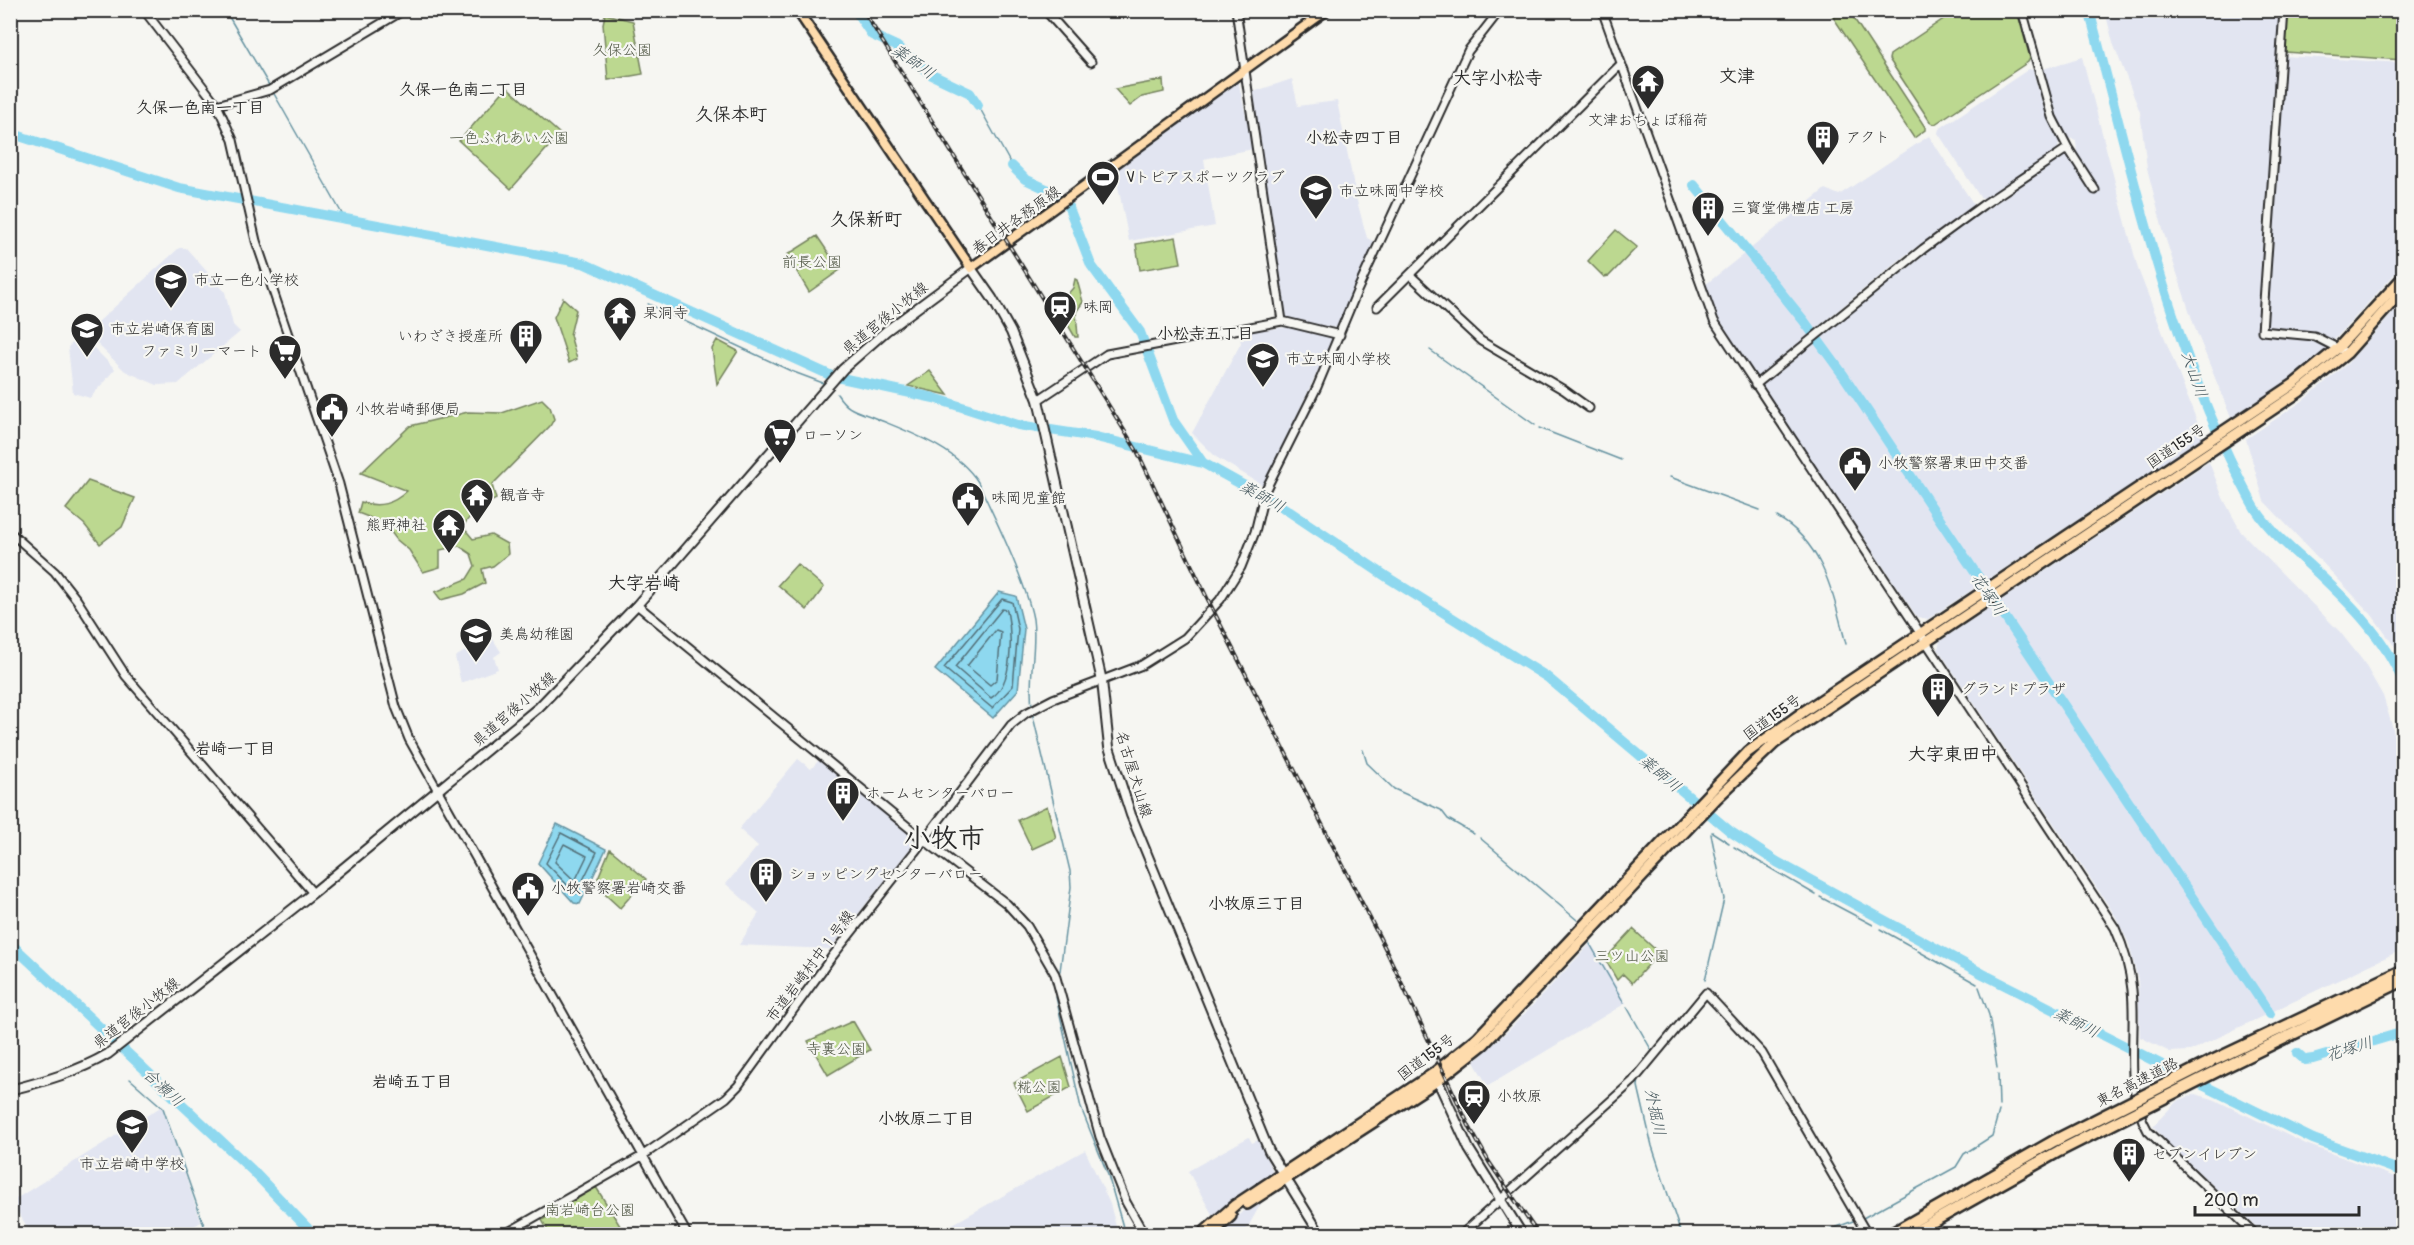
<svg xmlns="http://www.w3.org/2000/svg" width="2414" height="1245" viewBox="0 0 2414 1245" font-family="Pangolin,'Klee One',sans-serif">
	<rect width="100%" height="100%" fill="#f6f6f2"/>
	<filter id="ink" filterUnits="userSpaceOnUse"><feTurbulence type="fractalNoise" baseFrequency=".0167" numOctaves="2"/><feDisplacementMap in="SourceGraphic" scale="12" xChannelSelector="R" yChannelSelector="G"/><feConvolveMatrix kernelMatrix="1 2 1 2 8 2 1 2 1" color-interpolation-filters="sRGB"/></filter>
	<g filter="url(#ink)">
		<!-- built -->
		<path fill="#e2e5f1" d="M2105 11H2281L2284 56 2403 63V265L2323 352 2289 380 2231 418 2195 328 2164 234 2147 168 2140 112 2113 43Z
			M2082 57 2138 269 2203 437 1928 619 1917 617 1762 386V383L1952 233 2066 155 2077 154 2076 140 2068 138 2055 111 2043 69Z
			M2029 69 2033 70 2043 106 2059 141 2058 150 1984 198 1980 197 1938 133 1939 129Z
			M1292 79 1298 106 1337 101 1357 201 1367 238 1375 242 1336 328 1284 318 1253 92Z
			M1238 80 1253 149 1204 159 1215 226 1129 241 1118 186 1111 174Z
			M1929 136 1974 205 1903 257 1758 376H1755L1718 317 1705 285 1825 189 1839 195Z
			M179 248H186L225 292 233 325 240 332 178 384 157 385 125 371 86 333Z
			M2403 302V658L2372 615 2264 501 2246 439 2301 402 2347 364Z
			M1288 327 1333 338 1264 486 1216 457 1192 433 1241 343 1239 333Z
			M81 335 115 369 90 398 73 393 68 347Z
			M2209 462 2223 498 2241 532 2340 632 2363 661 2383 696 2393 729 2403 805V949L2190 1051 2170 1052 2140 1037 2138 980 2129 944 2116 917 1938 649 1940 641Z
			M491 636 501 652 494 657 498 669 461 683 455 657Z
			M798 759 811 769 820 759 912 835 913 845 830 949 739 945 759 913 726 884 758 846 739 829Z
			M1591 943 1626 1003 1488 1086 1474 1062 1511 1028Z
			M2195 1094 2213 1099 2306 1144 2403 1180V1234H2264L2164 1139 2153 1126 2177 1101Z
			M162 1106 201 1222 181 1234H32L11 1202Z
			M1249 1137 1252 1143 1258 1140 1273 1172 1272 1176 1213 1216 1188 1171Z
			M1085 1150 1110 1204 1118 1234H935Z
			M1264 1198 1244 1234H1216L1247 1208Z"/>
		<!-- green -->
		<path fill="#bcd890" stroke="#74825e" stroke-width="1.5" d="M1957 10 2017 11 2030 58 2028 62 1935 124 1931 123 1889 59 1890 55Z
			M1829 11H1849L1925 127V130L1914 138Z
			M2288 11H2403V60L2285 52Z
			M605 14 633 21 643 74 608 80 603 24Z
			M1163 80 1164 92 1142 97 1130 106 1115 89Z
			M507 87 560 134 511 189 459 141Z
			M1616 230 1637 247 1609 276 1604 277 1588 261Z
			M817 236 840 270 809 292 787 255Z
			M1176 237 1181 263 1140 270 1136 244Z
			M1075 279 1077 280 1083 302 1076 312 1078 337H1075L1057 306 1073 288Z
			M563 298 576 310 570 335 577 359 569 363 554 317Z
			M717 340 738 351 717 384 712 349Z
			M930 371 948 395 908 386Z
			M542 399 550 407 554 419 550 426 492 485 496 499C481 506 471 512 463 527L473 539 491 535 507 544 508 554 493 566 482 569 485 583 464 594 441 600 435 592 467 579 475 566 471 554 459 546 440 550V567L423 572 409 550 397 540 384 523 358 513 361 502C379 508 393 504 407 491L361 473 410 426 468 412 502 413Z
			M88 481 135 498 122 527 100 544 84 524 66 509Z
			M797 564 824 587 807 610 778 585Z
			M1047 806 1056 838 1032 849 1018 820Z
			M610 849 646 879 620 908 595 885Z
			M1633 929 1659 953 1632 983 1623 974 1617 980 1605 959Z
			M853 1021 870 1050 828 1075 808 1041Z
			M1062 1057 1071 1087 1028 1111 1014 1083Z
			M596 1187 625 1234H595L591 1227 576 1234H550L542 1220Z"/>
		<!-- water -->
		<path fill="#8ed8ef" stroke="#6693a1" stroke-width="1.5" d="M999 592 1016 596 1024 629 1018 690 993 718 935 670Z
			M557 824 606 849 580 904 574 903 538 863Z"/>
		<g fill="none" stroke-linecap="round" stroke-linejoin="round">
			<!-- shore -->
			<path stroke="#537079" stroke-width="1.5" d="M1002 599 1012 602 1018 629 1013 686 992 708 944 668Z
				M1002 609 1007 610C1012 634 1014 684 991 698L955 667Z
				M996 630 1001 632 997 679 990 685 967 666Z
				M561 833 597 852 576 894 546 863Z
				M564 844 587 856 575 881 555 862Z"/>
			<!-- stream -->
			<path stroke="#6693a1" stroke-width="1.5" d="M225 10 270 87
				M273 92 345 219
				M978 105 1012 166
				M648 304 791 371 823 383
				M1430 350 1535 425
				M837 394C849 412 856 410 875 418 911 433 956 448 978 482 995 518 1026 582 1033 619 1037 646 1028 678 1032 707
				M1539 428 1621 460
				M1670 477 1760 510
				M1777 517C1824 543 1833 595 1846 644
				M1032 712 1070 871 1071 887 1060 971
				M1363 750 1367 763 1394 789 1441 810 1448 819 1474 834
				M1714 823 1715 819
				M1712 832 1729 843
				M1480 838 1577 920
				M1734 847 1816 895
				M1820 897 1873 925
				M1880 929 1916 949
				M1590 944 1624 1003
				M1918 951 1977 984
				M1705 980 1724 899 1711 834
				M1979 987 1989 1015 1997 1068
				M1056 997 1081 1108 1108 1175 1125 1234
				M1627 1007 1652 1051
				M95 1034 99 1029
				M1998 1074 1999 1106
				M130 1079 163 1108 207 1234
				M1863 1218 1956 1167 1964 1154 1992 1136 1999 1111
				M1681 1234 1652 1146 1638 1086 1639 1079 1697 1011
				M1819 1234 1853 1221"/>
			<!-- river -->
			<path stroke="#8ed8ef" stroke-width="10" d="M855 10 872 35 896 46 932 75 970 93 978 105
				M2089 10C2134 176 2169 349 2251 501 2264 526 2287 545 2308 564 2345 598 2385 636 2404 684
				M10 133 179 188 583 263 832 376 934 398 1018 425 1096 437 1202 463
				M1012 166 1025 179 1055 193
				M1694 185 1804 321 1844 376 2270 1014
				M1069 208 1091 265 1140 332 1173 420 1203 463 1281 506 1390 579 1547 677 1731 832 1777 862 1983 974 2174 1071 2313 1139 2404 1172
				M10 943 252 1170 313 1234
				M2297 1053 2305 1060 2313 1059 2404 1032"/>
			<defs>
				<path id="tertiary" d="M144 10 217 105 233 140 256 241 339 484 396 707 409 739 687 1234
					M1045 10 1091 62
					M1236 10 1282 321
					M1602 10 1714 321 2115 928C2124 948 2130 968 2132 990 2137 1037 2123 1088 2148 1131L2255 1234
					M2022 10 2052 117 2068 148 2095 190
					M2284 10 2262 331 2314 336 2347 353
					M217 105 270 90 404 10
					M1410 275 1481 341 1564 390 1589 408
					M1377 307 1621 64
					M1755 385 1923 249 1983 205 2068 148
					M1038 400 1107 354 1282 321 1340 335
					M10 532 55 572 77 600 126 676 313 893
					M637 605 924 840 1007 904 1027 926 1055 974 1100 1137 1126 1202 1144 1234
					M505 1234 642 1156 726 1098 738 1086 831 958 924 840 1011 725 1026 713 1053 699 1142 665 1185 638 1220 600 1241 567 1255 532 1265 491 1317 387 1358 289 1468 51 1500 10
					M1462 1234 1633 1081 1706 993 1762 1053 1867 1234"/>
				<path id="secondary" d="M1435 1075 1469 1149 1522 1234
					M10 1090C45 1081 77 1072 108 1054L313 893 539 707 637 605 843 369 886 331 971 268 992 298 1011 332 1038 400 1102 681 1109 747 1131 815 1269 1151 1320 1234"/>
				<path id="primary" d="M797 10 971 268 1327 10"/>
				<path id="trunk" d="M1247 1204 1437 1081 1484 1044 1717 798 1775 743 2299 392 2347 353 2404 289
					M1202 1234 1235 1205 1434 1073 1477 1038 1748 752 1803 712 2294 384 2338 348 2404 276
					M1211 1234 1231 1216"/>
				<path id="motorway" d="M2210 1062 2404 970
					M2219 1070 2404 980"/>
			</defs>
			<!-- tertiary casing -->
			<use href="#tertiary" stroke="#2b2b2b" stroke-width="11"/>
			<!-- secondary casing -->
			<use href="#secondary" stroke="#2b2b2b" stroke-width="12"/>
			<!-- primary casing -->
			<use href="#primary" stroke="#2b2b2b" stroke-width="13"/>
			<!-- trunk casing -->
			<use href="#trunk" stroke="#2b2b2b" stroke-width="14"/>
			<!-- motorway casing -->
			<use href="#motorway" stroke="#2b2b2b" stroke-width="15"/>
			<!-- tertiary -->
			<use href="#tertiary" stroke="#f6f6f2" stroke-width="7"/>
			<!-- secondary -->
			<use href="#secondary" stroke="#f6f6f2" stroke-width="8"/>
			<!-- primary -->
			<use href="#primary" stroke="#fedbac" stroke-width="8"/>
			<!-- trunk -->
			<use href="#trunk" stroke="#fedbac" stroke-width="9"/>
			<!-- motorway -->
			<use href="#motorway" stroke="#fedbac" stroke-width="10"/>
			<defs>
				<path id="rail" d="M863 10 1137 451 1210 604 1386 950 1470 1128 1489 1162 1538 1234"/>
			</defs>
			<!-- rail casing -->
			<use href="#rail" stroke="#2b2b2b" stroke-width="4"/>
			<!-- rail -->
			<use href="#rail" stroke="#f6f6f2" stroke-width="1.5" stroke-dasharray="4.5" stroke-linecap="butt"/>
			<defs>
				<path id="motorway-bridge" d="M1891 1234 2054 1141 2210 1062
					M1911 1234 2059 1151 2219 1070"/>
			</defs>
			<!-- motorway-bridge casing -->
			<use href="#motorway-bridge" stroke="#2b2b2b" stroke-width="15" stroke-linecap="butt"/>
			<!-- motorway-bridge -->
			<use href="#motorway-bridge" stroke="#fedbac" stroke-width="10"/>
		</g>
	</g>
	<!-- icons -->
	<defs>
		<symbol id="temple-pin" viewBox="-11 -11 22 30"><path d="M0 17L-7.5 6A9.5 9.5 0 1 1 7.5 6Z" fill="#2b2b2b" stroke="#f6f6f2"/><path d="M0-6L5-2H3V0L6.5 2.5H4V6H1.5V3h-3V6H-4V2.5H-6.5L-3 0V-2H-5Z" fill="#fff"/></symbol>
		<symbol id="building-pin" viewBox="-11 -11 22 30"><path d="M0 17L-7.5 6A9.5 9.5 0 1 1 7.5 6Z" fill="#2b2b2b" stroke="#f6f6f2"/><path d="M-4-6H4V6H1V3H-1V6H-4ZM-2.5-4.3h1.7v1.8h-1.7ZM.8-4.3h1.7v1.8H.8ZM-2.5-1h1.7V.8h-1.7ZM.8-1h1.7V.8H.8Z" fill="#fff"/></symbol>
		<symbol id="stadium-pin" viewBox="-11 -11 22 30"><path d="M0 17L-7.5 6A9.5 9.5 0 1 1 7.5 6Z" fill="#2b2b2b" stroke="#f6f6f2"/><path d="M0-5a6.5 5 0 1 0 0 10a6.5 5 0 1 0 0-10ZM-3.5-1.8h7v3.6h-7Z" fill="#fff"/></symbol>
		<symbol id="school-pin" viewBox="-11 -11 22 30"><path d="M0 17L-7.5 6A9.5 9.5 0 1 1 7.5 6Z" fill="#2b2b2b" stroke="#f6f6f2"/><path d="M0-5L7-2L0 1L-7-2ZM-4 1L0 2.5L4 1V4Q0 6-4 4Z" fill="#fff"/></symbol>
		<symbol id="station-pin" viewBox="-11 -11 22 30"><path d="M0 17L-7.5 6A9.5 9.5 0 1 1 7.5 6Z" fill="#2b2b2b" stroke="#f6f6f2"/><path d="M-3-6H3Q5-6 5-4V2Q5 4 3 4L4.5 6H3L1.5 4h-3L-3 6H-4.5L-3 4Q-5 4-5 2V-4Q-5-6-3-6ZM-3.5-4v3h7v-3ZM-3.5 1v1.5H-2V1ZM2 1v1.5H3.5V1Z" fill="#fff"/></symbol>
		<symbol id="supermarket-pin" viewBox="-11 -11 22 30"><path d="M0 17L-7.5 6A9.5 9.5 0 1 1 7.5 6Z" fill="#2b2b2b" stroke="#f6f6f2"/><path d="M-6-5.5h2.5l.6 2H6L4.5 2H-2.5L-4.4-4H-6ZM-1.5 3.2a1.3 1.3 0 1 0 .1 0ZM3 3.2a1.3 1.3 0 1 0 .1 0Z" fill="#fff"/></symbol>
		<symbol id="civic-pin" viewBox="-11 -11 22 30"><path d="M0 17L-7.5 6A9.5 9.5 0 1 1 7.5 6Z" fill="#2b2b2b" stroke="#f6f6f2"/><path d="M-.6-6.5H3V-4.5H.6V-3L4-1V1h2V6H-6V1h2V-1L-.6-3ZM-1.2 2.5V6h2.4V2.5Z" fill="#fff"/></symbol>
	</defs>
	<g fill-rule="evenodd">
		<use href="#temple-pin" x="1629" y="62" width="38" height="52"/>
		<use href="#building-pin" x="1804" y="118" width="38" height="52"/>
		<use href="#stadium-pin" x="1084" y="158" width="38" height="52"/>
		<use href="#school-pin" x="1297" y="172" width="38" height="52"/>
		<use href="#building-pin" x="1689" y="189" width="38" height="52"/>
		<use href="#school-pin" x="152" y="261" width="38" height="52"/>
		<use href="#station-pin" x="1041" y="288" width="38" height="52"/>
		<use href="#temple-pin" x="601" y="294" width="38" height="52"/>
		<use href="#school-pin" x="68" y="310" width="38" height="52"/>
		<use href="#building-pin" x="507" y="317" width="38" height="52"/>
		<use href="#supermarket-pin" x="266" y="332" width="38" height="52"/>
		<use href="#school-pin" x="1244" y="340" width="38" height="52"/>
		<use href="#civic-pin" x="313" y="390" width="38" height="52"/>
		<use href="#supermarket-pin" x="761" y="416" width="38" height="52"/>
		<use href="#civic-pin" x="1836" y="444" width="38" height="52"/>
		<use href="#temple-pin" x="458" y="476" width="38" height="52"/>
		<use href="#civic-pin" x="949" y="479" width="38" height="52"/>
		<use href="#temple-pin" x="430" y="506" width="38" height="52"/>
		<use href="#school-pin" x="457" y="615" width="38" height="52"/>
		<use href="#building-pin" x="1919" y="670" width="38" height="52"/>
		<use href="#building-pin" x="824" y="774" width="38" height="52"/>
		<use href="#building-pin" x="747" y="855" width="38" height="52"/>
		<use href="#civic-pin" x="509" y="869" width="38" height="52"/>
		<use href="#station-pin" x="1455" y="1077" width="38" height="52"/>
		<use href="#school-pin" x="113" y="1106" width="38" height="52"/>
		<use href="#building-pin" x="2110" y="1135" width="38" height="52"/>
	</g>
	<g text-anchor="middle" stroke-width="4.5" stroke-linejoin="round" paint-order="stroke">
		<!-- park labels -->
		<g font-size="15" fill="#4f5644" stroke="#f6f6f2">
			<text x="622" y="55">久保公園</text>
			<text x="509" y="143">一色ふれあい公園</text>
			<text x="812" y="267">前長公園</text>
			<text x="1632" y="961">三ツ山公園</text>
			<text x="836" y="1054">寺裏公園</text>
			<text x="1039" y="1092">糀公園</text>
			<text x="590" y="1215">南岩崎台公園</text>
		</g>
		<!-- poi labels -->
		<g font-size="15" fill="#2b2b2b" stroke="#f6f6f2" text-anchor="start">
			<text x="1648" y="125" text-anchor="middle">文津おちょぼ稲荷</text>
			<text x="1846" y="142">アクト</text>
			<text x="1126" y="182">Vトピアスポーツクラブ</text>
			<text x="1339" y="196">市立味岡中学校</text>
			<text x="1731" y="213">三寳堂佛檀店 工房</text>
			<text x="194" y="285">市立一色小学校</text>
			<text x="1083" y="312">味岡</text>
			<text x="643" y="318">杲洞寺</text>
			<text x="110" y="334">市立岩崎保育園</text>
			<text x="503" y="341" text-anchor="end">いわざき授産所</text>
			<text x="262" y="356" text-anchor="end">ファミリーマート</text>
			<text x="1286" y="364">市立味岡小学校</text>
			<text x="355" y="414">小牧岩崎郵便局</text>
			<text x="803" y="440">ローソン</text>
			<text x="1878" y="468">小牧警察署東田中交番</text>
			<text x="500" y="500">観音寺</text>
			<text x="991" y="503">味岡児童館</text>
			<text x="426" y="530" text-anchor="end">熊野神社</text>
			<text x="499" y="639">美鳥幼稚園</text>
			<text x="1961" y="694">グランドプラザ</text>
			<text x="866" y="798">ホームセンターバロー</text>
			<text x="789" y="879">ショッピングセンターバロー</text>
			<text x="551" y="893">小牧警察署岩崎交番</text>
			<text x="1497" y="1101">小牧原</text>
			<text x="2152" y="1159">セブンイレブン</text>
			<text x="132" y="1169" text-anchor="middle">市立岩崎中学校</text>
		</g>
		<!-- street labels -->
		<g font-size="15" fill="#2b2b2b" stroke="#f6f6f2">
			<text transform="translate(1016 220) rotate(-36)" y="5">春日井各務原線</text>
			<text transform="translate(885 318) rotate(-39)" y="5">県道宮後小牧線</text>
			<text transform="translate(2176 446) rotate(-34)" y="5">国道155号</text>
			<text transform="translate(514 709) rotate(-41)" y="5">県道宮後小牧線</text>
			<text transform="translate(1772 717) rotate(-36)" y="5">国道155号</text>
			<text transform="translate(1134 774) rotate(73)" y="5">名古屋犬山線</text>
			<text transform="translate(810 966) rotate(-53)" y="5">市道岩崎村中１号線</text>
			<text transform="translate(136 1013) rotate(-38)" y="5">県道宮後小牧線</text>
			<text transform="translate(1426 1057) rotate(-37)" y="5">国道155号</text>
			<text transform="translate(2137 1082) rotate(-27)" y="5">東名高速道路</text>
		</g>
		<!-- water labels -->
		<g font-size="16" font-style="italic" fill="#44565c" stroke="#f6f6f2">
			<text transform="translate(914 61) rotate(35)" y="6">薬師川</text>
			<text transform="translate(2195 374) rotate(71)" y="6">大山川</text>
			<text transform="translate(1263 496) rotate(29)" y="6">薬師川</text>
			<text transform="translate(1989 594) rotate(56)" y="6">花塚川</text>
			<text transform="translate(1661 773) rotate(40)" y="6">薬師川</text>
			<text transform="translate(2077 1022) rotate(27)" y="6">薬師川</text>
			<text transform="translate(2349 1048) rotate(-17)" y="6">花塚川</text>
			<text transform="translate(164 1087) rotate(43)" y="6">合瀬川</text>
			<text transform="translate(1656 1112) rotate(78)" y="6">外掘川</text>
		</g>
		<!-- neighbourhood labels -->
		<g font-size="16" font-weight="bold" fill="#2b2b2b" stroke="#f6f6f2">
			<text x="463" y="95">久保一色南二丁目</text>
			<text x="200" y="113">久保一色南一丁目</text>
			<text x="1354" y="143">小松寺四丁目</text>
			<text x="1205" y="339">小松寺五丁目</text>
			<text x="235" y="754">岩崎一丁目</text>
			<text x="1256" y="909">小牧原三丁目</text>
			<text x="412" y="1087">岩崎五丁目</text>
			<text x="926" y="1124">小牧原二丁目</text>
		</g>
		<!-- quarter labels -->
		<g font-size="18" font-weight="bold" fill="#2b2b2b" stroke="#f6f6f2">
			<text x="1737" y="82">文津</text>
			<text x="1498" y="84">大字小松寺</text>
			<text x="731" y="120">久保本町</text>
			<text x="866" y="225">久保新町</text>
			<text x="644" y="589">大字岩崎</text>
			<text x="1953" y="760">大字東田中</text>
		</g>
		<!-- town labels -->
		<g font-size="27" font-weight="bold" fill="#2b2b2b" stroke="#f6f6f2">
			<text x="944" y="847">小牧市</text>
		</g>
	</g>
	<!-- margin -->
	<rect width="2414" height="1245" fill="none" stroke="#f6f6f2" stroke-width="36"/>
	<rect x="18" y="18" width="2378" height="1209" fill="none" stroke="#2b2b2b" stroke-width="2" filter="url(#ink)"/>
	<!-- scale -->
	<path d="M2195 1206v9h164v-9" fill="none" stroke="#2b2b2b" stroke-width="3"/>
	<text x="2204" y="1206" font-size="18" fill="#2b2b2b" stroke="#f6f6f2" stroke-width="4.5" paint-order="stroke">200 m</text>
</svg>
